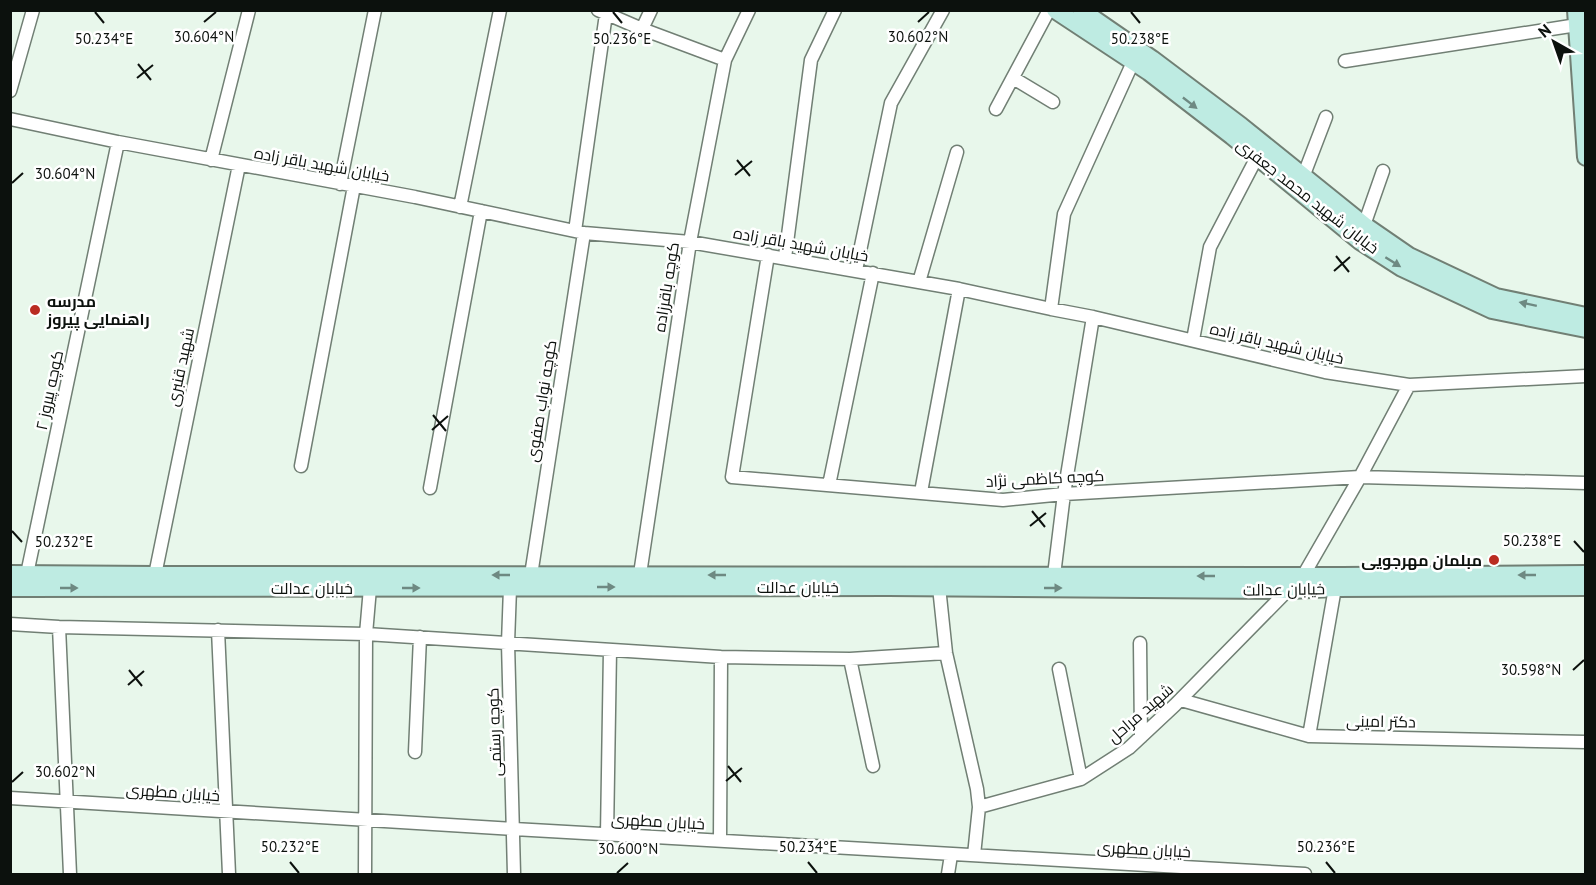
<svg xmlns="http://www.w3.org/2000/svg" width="1596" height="885" viewBox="0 0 1596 885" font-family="'PT Sans',Cairo,sans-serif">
	<rect width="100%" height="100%" fill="#e8f7eb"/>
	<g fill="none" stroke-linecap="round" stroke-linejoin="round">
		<defs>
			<path id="street" d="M598 10 642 29 725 60
				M642 29 651 10
				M1345 61 1577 25
				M1013 78 1053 102
				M10 91 33 10
				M996 109 1049 10
				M10 119 118 142 415 197 584 233 690 242 959 289 1051 309 1093 317 1325 372 1409 385 1586 376
				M211 160 249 10
				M1303 177 1326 117
				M340 184 375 10
				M460 207 500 10
				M575 231 606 14
				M1362 231 1383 171
				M768 255 732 477 1003 500 1064 494 1360 477 1586 483
				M785 258 811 60 835 10
				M856 270 891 103 943 10
				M919 282 957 152
				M1051 309 1064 214 1133 62
				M1193 340 1210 247 1257 157
				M301 466 354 186
				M829 485 873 273
				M430 488 481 211
				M921 492 959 289
				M27 574 118 142
				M640 574 690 242 725 60 749 10
				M155 575 239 165
				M531 575 584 233
				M1054 575 1064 494 1093 317
				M1303 576 1360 477 1409 385
				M939 587 946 653 977 789 979 807 974 855
				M510 588 508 643 514 874
				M10 624 59 627 366 634 721 657 850 659 946 653
				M59 627 70 874
				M218 630 229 874
				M1140 643 1141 737
				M850 659 873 766
				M1059 669 1081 779
				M1181 700 1309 736 1586 742
				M1309 736 1335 588
				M415 752 420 637
				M10 798 514 829 1305 874
				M979 807 1081 779 1129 748 1175 705 1288 590
				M607 835 610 650
				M720 841 721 657
				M365 874 366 634 370 588
				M948 874 951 855"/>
			<path id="secondary" d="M1055 10 1149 72 1232 136 1360 241 1402 268 1492 310 1586 329
				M1081 10 1152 59 1241 126 1364 225 1409 256 1496 297 1586 316
				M1576 10 1586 157
				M10 574 155 575 1342 576 1586 574
				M10 588 888 587 1288 590 1335 588 1586 587"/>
		</defs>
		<!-- street casing -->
		<use href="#street" stroke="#717f74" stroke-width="15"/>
		<!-- secondary casing -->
		<use href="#secondary" stroke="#717f74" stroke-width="20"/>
		<!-- street -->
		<use href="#street" stroke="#fff" stroke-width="12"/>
		<!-- secondary -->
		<use href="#secondary" stroke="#beebe2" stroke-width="16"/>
	</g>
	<!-- one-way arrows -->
	<defs><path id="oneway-solid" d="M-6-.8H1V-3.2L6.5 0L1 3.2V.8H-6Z" transform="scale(1.5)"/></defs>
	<g fill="#6e8982">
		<use href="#oneway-solid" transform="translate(1190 103) rotate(38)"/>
		<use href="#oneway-solid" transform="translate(1393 262) rotate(32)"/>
		<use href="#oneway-solid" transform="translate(1528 304) rotate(-168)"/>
		<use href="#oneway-solid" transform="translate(501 575) rotate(180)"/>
		<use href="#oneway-solid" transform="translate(717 575) rotate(-180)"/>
		<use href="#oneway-solid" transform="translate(1527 575) rotate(180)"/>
		<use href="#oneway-solid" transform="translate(1206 576) rotate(-180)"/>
		<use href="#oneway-solid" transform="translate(606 587)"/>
		<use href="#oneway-solid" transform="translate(69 588)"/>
		<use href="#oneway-solid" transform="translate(411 588)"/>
		<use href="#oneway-solid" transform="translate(1053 588)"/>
	</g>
	<!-- ticks -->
	<path fill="none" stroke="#0c110d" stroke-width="2" d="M95 12 104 23M613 12 622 23M1131 12 1140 23M204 22 216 12M918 22 929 12M138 64 151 80M137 78 153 65M737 160 750 176M735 175 752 161M12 183 23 173M1336 256 1349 272M1334 271 1350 257M433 415 446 431M432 430 448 416M1032 511 1045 527M1030 526 1046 513M12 531 22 542M1574 541 1584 552M129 670 142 686M1573 670 1584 660M128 685 144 671M728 766 741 782M726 781 742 768M12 782 23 772M290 862 299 873M808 862 817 873M1326 862 1335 873M617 873 628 863"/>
	<!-- markers -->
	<g fill="#ba2c22" stroke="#fff" stroke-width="2">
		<circle cx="35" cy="310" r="6"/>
		<circle cx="1494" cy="560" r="6"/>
	</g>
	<g text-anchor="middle" stroke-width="5" stroke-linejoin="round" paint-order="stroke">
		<!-- street labels -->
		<g font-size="16" fill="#0c110d" stroke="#fff">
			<text transform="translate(322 164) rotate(10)" y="6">خیابان شهید باقر زاده</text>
			<text transform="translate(1308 196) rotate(38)" y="6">خیابان شهید محمد جعفری</text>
			<text transform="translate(801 244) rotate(10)" y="6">خیابان شهید باقر زاده</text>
			<text transform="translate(666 287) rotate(-81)" y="6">کوچه باقرزاده</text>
			<text transform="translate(1277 343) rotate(13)" y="6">خیابان شهید باقر زاده</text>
			<text transform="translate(180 367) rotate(-78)" y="6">شهید قنبری</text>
			<text transform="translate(49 390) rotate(-78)" y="6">کوچه پیروز ۲</text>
			<text transform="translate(541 401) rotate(-81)" y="6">کوچه نواب صفوی</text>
			<text transform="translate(1045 478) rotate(-3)" y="6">کوچه کاظمی نژاد</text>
			<text x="798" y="593">خیابان عدالت</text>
			<text x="312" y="594">خیابان عدالت</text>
			<text transform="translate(1284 589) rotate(-1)" y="6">خیابان عدالت</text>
			<text transform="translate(1140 713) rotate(-41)" y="6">شهید مراحل</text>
			<text transform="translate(1381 721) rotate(1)" y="6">دکتر امینی</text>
			<text transform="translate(494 732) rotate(-92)" y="6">کوچه رستمی</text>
			<text transform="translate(173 792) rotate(4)" y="6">خیابان مطهری</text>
			<text transform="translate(658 821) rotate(3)" y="6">خیابان مطهری</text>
			<text transform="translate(1144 849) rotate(3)" y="6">خیابان مطهری</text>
		</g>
		<!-- poi labels -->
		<g font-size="16" font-weight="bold" fill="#0c110d" stroke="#fff" text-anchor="start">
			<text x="47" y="307">مدرسه<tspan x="47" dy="18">راهنمایی پیروز</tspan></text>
			<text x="1482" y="566" text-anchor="end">مبلمان مهرجویی</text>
		</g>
	</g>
	<g font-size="15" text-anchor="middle" fill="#0c110d" stroke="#fff" stroke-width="5" stroke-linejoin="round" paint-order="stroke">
		<text x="204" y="42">30.604°N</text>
		<text x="918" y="42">30.602°N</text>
		<text x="104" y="44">50.234°E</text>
		<text x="622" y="44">50.236°E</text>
		<text x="1140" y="44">50.238°E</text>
		<text x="65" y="179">30.604°N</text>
		<text x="1532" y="546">50.238°E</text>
		<text x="64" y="547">50.232°E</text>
		<text x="1531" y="675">30.598°N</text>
		<text x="65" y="777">30.602°N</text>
		<text x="290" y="852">50.232°E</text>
		<text x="808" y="852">50.234°E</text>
		<text x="1326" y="852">50.236°E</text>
		<text x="628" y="854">30.600°N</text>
	</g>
	<!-- border -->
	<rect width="1596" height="885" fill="none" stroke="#0c110d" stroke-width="24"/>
	<!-- north arrow -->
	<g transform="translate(1554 42) rotate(320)" stroke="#ffffff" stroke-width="4.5" paint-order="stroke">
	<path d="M0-4.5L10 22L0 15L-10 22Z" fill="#0c110d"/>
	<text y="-9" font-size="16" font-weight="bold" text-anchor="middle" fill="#0c110d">N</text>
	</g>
</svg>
